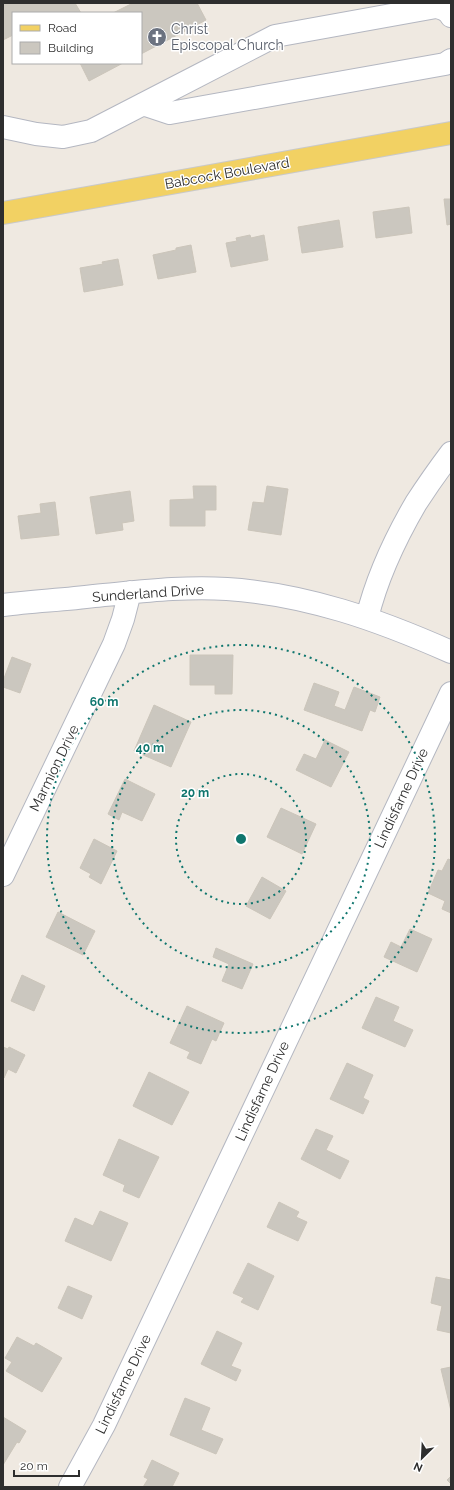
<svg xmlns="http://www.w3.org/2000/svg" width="454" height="1490" viewBox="0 0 454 1490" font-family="Raleway,sans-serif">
	<rect width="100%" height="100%" fill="#efe9e1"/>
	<!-- building -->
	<path fill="#cbc7bf" stroke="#cbc5ba" d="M3 3H75L81 13H13V35L3 40Z
		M133 3H197L206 20 141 54V13H113Z
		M80 63H123L89 81Z
		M444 199H451V224L447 225Z
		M409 207 412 233 376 238 373 212Z
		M339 220 343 247 302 253 298 227Z
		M250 235 251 238 264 235 268 260 231 267 226 243 237 241 236 238Z
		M191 245 196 272 158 279 153 255 176 250V248Z
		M118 259 123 285 84 292 80 268 103 264 102 262Z
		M193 486H216V510H205V526H170V500L194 499Z
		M267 486 288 489 281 535 248 530 253 502 264 503Z
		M130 491 134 521 122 523 123 530 96 534 90 497Z
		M55 502 59 535 21 539 18 516 41 513 40 504Z
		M190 655H233L232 694H215V685H190Z
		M12 657 31 664 20 693 3 687V681Z
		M314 683 339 692 334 706 345 710 354 687 380 697 375 712 370 710 362 731 304 710Z
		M154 705 191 722 171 767 134 751Z
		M325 740 349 752 331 787 296 770 304 754 316 759Z
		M125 779 155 794 142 821 122 812 119 820 108 814Z
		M281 808 316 824 302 854 267 837Z
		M94 839 117 851 101 884 89 877 91 874 80 868Z
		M448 859 451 860V913L442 909 445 901 428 893 438 870 442 871Z
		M262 877 286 891 270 919 246 906Z
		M58 912 95 931 83 955 46 937Z
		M410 929 432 939 417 972 384 957 391 942 401 947Z
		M216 948 253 964 242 989 222 981 229 964 213 957Z
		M22 975 45 986 34 1011 11 1001Z
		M376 997 399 1007 393 1021 413 1030 405 1047 362 1028Z
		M187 1006 224 1023 216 1041 212 1039 201 1064 187 1058 190 1052 170 1043Z
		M3 1047 8 1049 9 1047 25 1055 16 1073 8 1069 4 1078Z
		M347 1063 373 1075 363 1098 369 1101 363 1114 330 1099Z
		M149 1072 189 1092 172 1125 133 1106Z
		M316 1129 333 1136 326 1150 349 1161 340 1179 301 1159Z
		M119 1139 159 1157 139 1198 123 1191 125 1185 103 1175Z
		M279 1202 299 1212 296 1217 307 1222 298 1241 267 1227Z
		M100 1211 128 1223 111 1261 65 1241 75 1218 93 1226Z
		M248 1263 274 1276 258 1310 241 1302 244 1298 233 1293Z
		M436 1277 451 1280V1333L437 1330 442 1306 431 1303Z
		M68 1286 92 1296 82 1319 58 1308Z
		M217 1331 242 1343 231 1366 241 1370 236 1381 201 1364Z
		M17 1337 34 1346 36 1343 62 1358 42 1392 6 1371 12 1362 5 1358Z
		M451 1367V1411L441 1369Z
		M185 1398 210 1408 201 1430 223 1439 216 1454 170 1435Z
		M3 1417 26 1431 19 1443 17 1442 3 1465Z
		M152 1460 179 1473 172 1487H143L148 1479 144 1477Z
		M451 1476V1484L447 1480Z"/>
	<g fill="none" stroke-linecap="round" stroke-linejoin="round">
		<defs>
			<path id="minor" d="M143 104 170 113 445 64 451 60
				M3 127 36 134 63 137 91 131 275 36 436 7C441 8 448 10 451 16
				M3 605C33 601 64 600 94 596 138 592 182 586 227 589 306 594 379 620 451 652
				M367 618C377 577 395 539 416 503 427 486 439 469 451 453
				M3 875 114 644 123 619 130 592
				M70 1487 104 1425 451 693"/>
			<path id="major" d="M3 213 451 133"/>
		</defs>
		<!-- minor casing -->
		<use href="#minor" stroke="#b4b7c1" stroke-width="24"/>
		<!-- major casing -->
		<use href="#major" stroke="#c9c9c9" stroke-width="24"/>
		<!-- minor -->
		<use href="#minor" stroke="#fff" stroke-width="22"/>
		<!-- major -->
		<use href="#major" stroke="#f2d163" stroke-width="22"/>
	</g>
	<!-- distance rings -->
	<g fill="none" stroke="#0f766e" stroke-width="2" stroke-dasharray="2 4">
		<circle cx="241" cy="839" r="65"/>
		<circle cx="241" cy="839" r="129"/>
		<circle cx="241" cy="839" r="194"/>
	</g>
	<!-- icons -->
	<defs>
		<symbol id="church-disc" viewBox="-11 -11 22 22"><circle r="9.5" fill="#6b7280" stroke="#fff"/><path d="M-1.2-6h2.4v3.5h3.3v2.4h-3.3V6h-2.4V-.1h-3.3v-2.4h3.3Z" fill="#fff"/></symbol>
	</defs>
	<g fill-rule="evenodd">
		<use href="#church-disc" x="146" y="26" width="22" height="22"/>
	</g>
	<g text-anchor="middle" stroke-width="3" stroke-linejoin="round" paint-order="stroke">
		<!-- worship labels -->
		<g font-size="14" fill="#5b616d" stroke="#fff" text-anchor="start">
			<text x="171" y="34">Christ<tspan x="171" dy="16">Episcopal Church</tspan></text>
		</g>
		<!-- street labels -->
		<g font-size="14" fill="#2e2e2e" stroke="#fff">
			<text transform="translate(227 173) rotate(-10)" y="5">Babcock Boulevard</text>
			<text transform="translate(148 593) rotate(-4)" y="5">Sunderland Drive</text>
			<text transform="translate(54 768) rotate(-64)" y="5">Marmion Drive</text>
			<text transform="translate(401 798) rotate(-65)" y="5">Lindisfarne Drive</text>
			<text transform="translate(262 1091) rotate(-65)" y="5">Lindisfarne Drive</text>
			<text transform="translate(123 1384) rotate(-64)" y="5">Lindisfarne Drive</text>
		</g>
	</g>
	<circle cx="241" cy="839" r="6" fill="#0f766e" stroke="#fff" stroke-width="2"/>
	<g font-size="12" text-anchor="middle" font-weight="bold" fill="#0f766e" stroke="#fff" stroke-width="3" stroke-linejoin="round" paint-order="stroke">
		<text x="104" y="706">60 m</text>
		<text x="150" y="752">40 m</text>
		<text x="195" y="797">20 m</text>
	</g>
	<!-- border -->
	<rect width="454" height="1490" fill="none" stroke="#2e2e2e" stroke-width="8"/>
	<!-- legend -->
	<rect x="12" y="12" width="130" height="52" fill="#ffffff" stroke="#ababab"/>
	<rect x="20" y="25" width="20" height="6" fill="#f2d163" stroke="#ababab"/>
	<text x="48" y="32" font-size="12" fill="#2e2e2e">Road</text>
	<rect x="20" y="42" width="20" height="12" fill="#cbc7bf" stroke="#ababab"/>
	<text x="48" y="52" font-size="12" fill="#2e2e2e">Building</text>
	<!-- north arrow -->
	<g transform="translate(422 1458) rotate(204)" stroke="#ffffff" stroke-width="3" paint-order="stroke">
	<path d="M0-3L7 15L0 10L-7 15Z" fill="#2e2e2e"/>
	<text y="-6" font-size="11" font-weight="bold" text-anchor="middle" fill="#2e2e2e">N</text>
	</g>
	<!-- scale -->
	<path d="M14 1470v6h65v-6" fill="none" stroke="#2e2e2e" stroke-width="2"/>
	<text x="20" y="1470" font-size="12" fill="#2e2e2e" stroke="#ffffff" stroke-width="3" paint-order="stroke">20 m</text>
</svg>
